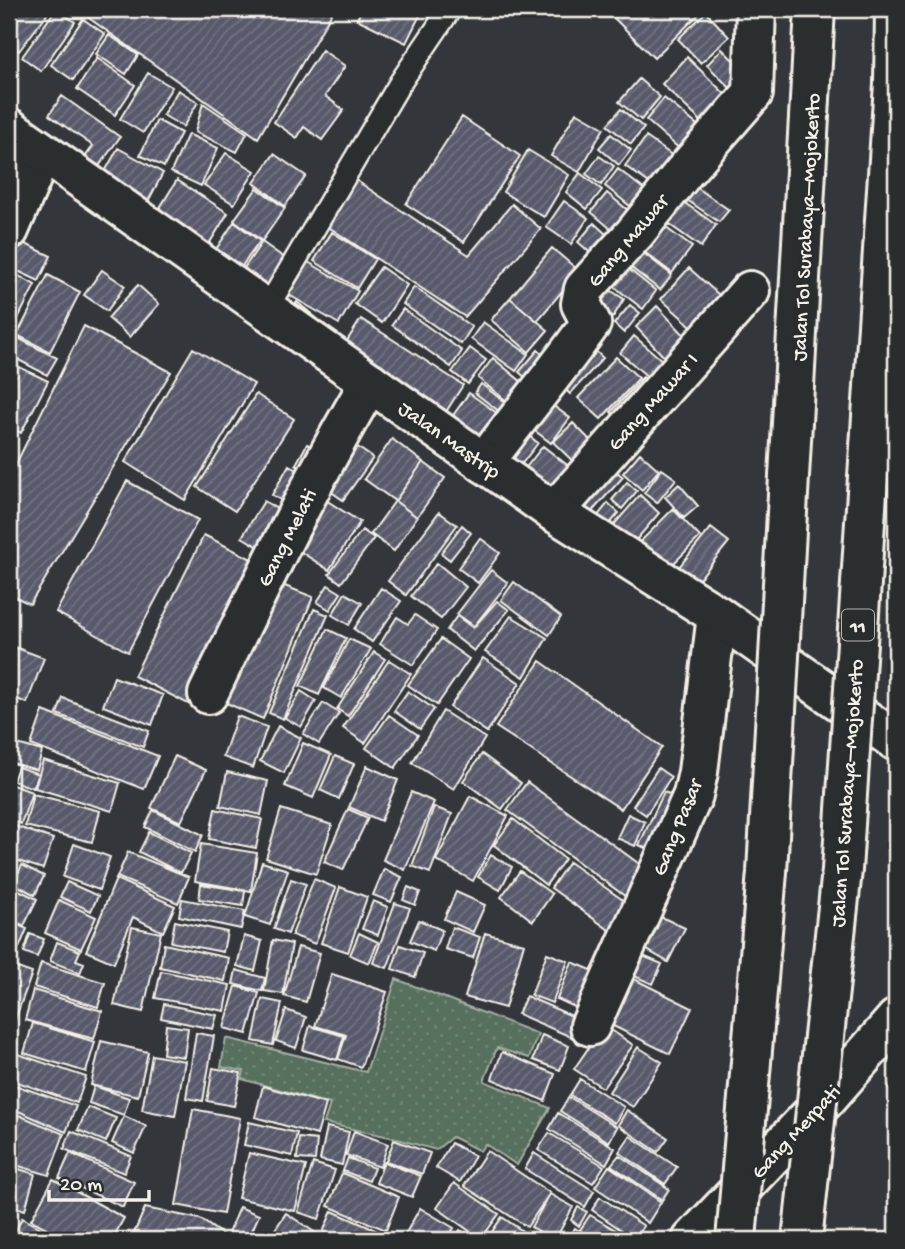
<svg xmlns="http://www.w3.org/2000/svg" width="905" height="1249" viewBox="0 0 905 1249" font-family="'Gochi Hand',sans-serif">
	<defs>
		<pattern id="grass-dots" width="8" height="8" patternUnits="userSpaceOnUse" patternTransform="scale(1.75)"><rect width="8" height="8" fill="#566f5d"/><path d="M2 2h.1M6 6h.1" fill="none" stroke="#6f8474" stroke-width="1.8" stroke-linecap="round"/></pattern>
		<pattern id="building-hatch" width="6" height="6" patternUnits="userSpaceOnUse" patternTransform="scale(1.75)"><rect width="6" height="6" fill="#585a6c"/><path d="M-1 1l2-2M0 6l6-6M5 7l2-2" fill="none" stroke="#717281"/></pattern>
	</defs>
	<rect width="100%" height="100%" fill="#33363a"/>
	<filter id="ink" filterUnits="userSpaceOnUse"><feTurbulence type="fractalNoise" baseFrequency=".0143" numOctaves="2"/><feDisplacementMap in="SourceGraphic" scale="14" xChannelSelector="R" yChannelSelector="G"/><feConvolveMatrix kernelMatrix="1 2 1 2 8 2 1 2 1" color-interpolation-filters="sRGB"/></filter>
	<g filter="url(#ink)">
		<!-- grass -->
		<path fill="url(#grass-dots)" stroke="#a5b0a2" stroke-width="2" d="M396 979 538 1034 529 1058 497 1048 484 1081 550 1108 517 1165 485 1144 480 1151 452 1137 436 1150 390 1137 324 1123 330 1104 242 1079 244 1071 221 1067 226 1038 366 1072Z"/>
		<!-- building -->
		<path fill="url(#building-hatch)" stroke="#f4f1e8" stroke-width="2" d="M9 9H51L19 51 9 44Z
			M56 9 75 22 41 71 22 57Z
			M76 9H334L258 138Z
			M362 9H423L406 43 357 19Z
			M605 9H704L654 58Z
			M706 12 729 37 701 63 678 39Z
			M83 19 105 34 73 80 51 65Z
			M109 35 138 55 126 74 96 54Z
			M722 49 752 79 737 95 707 65Z
			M322 50 345 66 325 96 344 110 322 140 304 127 297 138 274 122Z
			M687 57 730 99 705 125 662 84Z
			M97 58 135 85 115 115 77 89Z
			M148 73 172 87 143 133 120 119Z
			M639 79 660 97 641 120 619 102Z
			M178 90 198 102 183 127 163 115Z
			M62 96 120 137 91 177 78 167 93 146 49 115Z
			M664 98 707 133 688 156 646 120Z
			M203 103 247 133 237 152 195 132Z
			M621 109 644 128 631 144 607 125Z
			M576 112 604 128 579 172 551 156Z
			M462 117 520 156 464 242 406 204Z
			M157 120 181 133 164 167 140 155Z
			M188 134 218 148 201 186 171 172Z
			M611 134 631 150 619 165 599 148Z
			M646 137 686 165 665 194 625 166Z
			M118 148 163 173 143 211 97 186Z
			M528 150 569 175 544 217 503 192Z
			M226 153 255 171 234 204 204 185Z
			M274 154 306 176 285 206 254 183Z
			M599 156 614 166 601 185 586 174Z
			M618 169 659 201 645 218 605 186Z
			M580 173 602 190 587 209 566 192Z
			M683 178 729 210 719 222 674 191Z
			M354 179 469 255 512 204 541 229 465 317 324 224Z
			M177 180 228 213 207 247 156 214Z
			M257 188 285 208 262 241 234 220Z
			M607 193 641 221 625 241 591 212Z
			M672 194 716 225 701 247 656 215Z
			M564 201 588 218 571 244 546 227Z
			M654 219 692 247 672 273 635 245Z
			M234 222 260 241 232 280 207 263Z
			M594 223 620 247 604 265 578 242Z
			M332 232 375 259 357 288 314 261Z
			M17 240 51 256 39 281 9 267V257Z
			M262 242 290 262 263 300 235 281Z
			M633 245 672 275 660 290 621 260Z
			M552 248 579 271 537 321 510 298Z
			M616 259 656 291 643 309 603 278Z
			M308 262 358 291 339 324 289 295Z
			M381 267 407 285 382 323 355 304Z
			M689 268 728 303 700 334 661 299Z
			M102 270 125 286 107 311 84 295Z
			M10 271 35 285 9 336V273Z
			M48 275 80 292 50 352 17 335Z
			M596 281 624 299 613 317 584 299Z
			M138 285 159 304 130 337 108 318Z
			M414 287 472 327 461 344 403 304Z
			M510 298 548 330 529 352 491 320Z
			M297 302 337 335 326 348 287 315Z
			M630 305 640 313 624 333 614 324Z
			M657 306 688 339 667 360 636 327Z
			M403 309 462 351 451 367 392 325Z
			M361 319 463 385 440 421 338 355Z
			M483 322 528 354 516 371 471 339Z
			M84 326 171 372 30 604 9 594V478Z
			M634 336 670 367 656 384 620 353Z
			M16 337 57 358 47 375 9 355Z
			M589 345 603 358 570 394 556 380Z
			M193 348 254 384 185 500 125 462Z
			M470 348 486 360 468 384 452 372Z
			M538 350 556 367 537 388 519 372Z
			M616 357 639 378 601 419 578 398Z
			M493 358 529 388 514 407 478 378Z
			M9 362 48 381 21 433 9 427V390L16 376 9 373Z
			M643 377 658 391 626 426 611 412Z
			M481 384 514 409 508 418 475 393Z
			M469 393 508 421 487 449 449 421Z
			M256 394 294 419 235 511 197 487Z
			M540 396 570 418 551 443 522 421Z
			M573 423 602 452 583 471 553 442Z
			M519 428 538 443 520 466 501 451Z
			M392 439 423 462 395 501 364 479Z
			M350 442 373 458 343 500 320 484Z
			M307 444 324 453 314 474 296 464Z
			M543 446 576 472 558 496 524 470Z
			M640 453 659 470 642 490 623 473Z
			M423 462 445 478 417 517 395 501Z
			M606 462 623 477 588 516 571 501Z
			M289 465 311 478 294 508 272 495Z
			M662 469 676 479 657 503 644 493Z
			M127 481 198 520 128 652 56 612Z
			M627 482 637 491 622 509 612 500Z
			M679 484 698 506 684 518 665 497Z
			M315 493 360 522 329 570 284 541Z
			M640 495 659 513 631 546 611 528Z
			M264 501 287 515 265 551 242 537Z
			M395 501 417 517 394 551 371 534Z
			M608 503 619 513 607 527 596 518Z
			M673 509 700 537 667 570 640 542Z
			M439 512 457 525 406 595 388 581Z
			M462 525 471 533 450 560 441 553Z
			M711 528 729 542 692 588 674 573Z
			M362 530 374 538 341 583 329 574Z
			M204 535 267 567 196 708 134 676Z
			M480 538 500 553 478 583 458 568Z
			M437 563 466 587 441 619 411 596Z
			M491 570 508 583 474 626 457 614Z
			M267 579 313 597 263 719 217 699Z
			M514 582 561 617 549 635 501 600Z
			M328 585 341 593 330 610 317 602Z
			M381 588 401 601 372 642 354 629Z
			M345 593 362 603 349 625 332 615Z
			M497 601 509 610 474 651 447 630 457 616 473 628Z
			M314 609 328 615 283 719 269 713Z
			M415 615 437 630 413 665 380 644 397 617 408 624Z
			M511 616 547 638 524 677 485 652Z
			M327 629 346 638 319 695 300 686Z
			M349 639 371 649 341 698 324 688Z
			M441 639 469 659 437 705 408 685Z
			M9 645 44 658 27 703 9 696Z
			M374 652 385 659 348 716 337 709Z
			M483 658 520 683 487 732 450 707Z
			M389 660 411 674 365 743 343 728Z
			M540 661 662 747 621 809 496 727Z
			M114 677 163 695 152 725 103 706Z
			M301 691 316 701 301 727 285 718Z
			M408 691 434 709 420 729 394 711Z
			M63 698 149 731 143 747 57 714Z
			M323 703 339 713 319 744 303 734Z
			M43 711 158 756 144 789 31 745Z
			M443 711 485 738 454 789 412 763Z
			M389 715 418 735 395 768 366 748Z
			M237 716 267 727 253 768 223 757Z
			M9 721 16 723 9 750Z
			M278 726 301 738 284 773 260 761Z
			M303 743 331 755 313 798 285 786Z
			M17 744 42 751 37 770 12 763Z
			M482 754 521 783 502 809 463 781Z
			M175 756 206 770 181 822 151 808Z
			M335 756 354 764 339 799 320 790Z
			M43 760 120 783 112 811 35 788Z
			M367 766 398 780 381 821 349 807Z
			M18 767 39 774 33 788 13 781Z
			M658 768 671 777 646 815 633 806Z
			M227 772 268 781 261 815 220 806Z
			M527 782 649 871 629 899 507 810Z
			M10 784 32 792 21 824 9 819Z
			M411 792 434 802 405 870 383 860Z
			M664 792 684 800 659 855 639 845Z
			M33 794 100 811 92 842 25 826Z
			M470 796 508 816 473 881 436 860Z
			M434 807 452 814 430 873 412 866Z
			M215 809 262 819 256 848 209 839Z
			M281 809 332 825 316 874 266 858Z
			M348 809 368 818 343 870 324 862Z
			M153 810 203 835 195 852 145 827Z
			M628 814 645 822 635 846 617 838Z
			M513 819 565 859 546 885 494 845Z
			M9 824 53 839 43 869 9 858Z
			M149 832 191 853 181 873 139 852Z
			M74 844 110 857 99 890 63 877Z
			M201 844 257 853 251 891 195 881Z
			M128 852 189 877 178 903 117 877Z
			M491 855 512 867 500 890 478 877Z
			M262 862 288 870 270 925 245 917Z
			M569 862 630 905 612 932 551 888Z
			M22 865 44 876 35 895 13 883Z
			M384 869 402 877 391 902 373 895Z
			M520 871 552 894 533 921 501 897Z
			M116 879 175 906 163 932 133 917 114 963 86 951Z
			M291 879 306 884 288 934 274 929Z
			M314 879 336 888 315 944 292 935Z
			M67 882 98 896 91 911 60 897Z
			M201 884 245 891 243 906 199 899Z
			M9 885 37 899 24 926 9 918Z
			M340 887 367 897 348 952 321 943Z
			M408 887 420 892 415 905 403 900Z
			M456 892 485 905 473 932 444 919Z
			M182 899 245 911 241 929 179 916Z
			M59 900 96 917 81 949 45 933Z
			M373 901 388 907 378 935 362 929Z
			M395 903 410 908 387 968 373 963Z
			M659 916 685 928 668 962 642 947Z
			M419 920 442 930 434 951 410 941Z
			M9 921 27 929 19 948 9 943Z
			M175 921 227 932 223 952 171 942Z
			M132 927 161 933 143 1012 114 1005Z
			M452 927 480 937 473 958 445 949Z
			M359 933 378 942 369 963 350 955Z
			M485 933 524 944 505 1008 465 997Z
			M30 934 44 939 37 957 24 952Z
			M244 936 262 941 255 971 237 966Z
			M273 940 292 944 283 994 264 991Z
			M57 942 80 951 76 960 84 963 80 973 50 961Z
			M164 944 229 958 225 981 160 967Z
			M400 945 423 953 415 977 392 969Z
			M298 947 320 953 306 1002 284 996Z
			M631 951 662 964 653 984 622 971Z
			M547 953 568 961 552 1003 531 995Z
			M572 962 594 971 579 1009 557 999Z
			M41 963 105 983 98 1007 34 987Z
			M9 965 32 973 9 1036Z
			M236 970 265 978 262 991 233 984Z
			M161 971 230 985 225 1011 155 998Z
			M332 974 387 992 361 1067 338 1059 346 1035 315 1026Z
			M630 977 692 1008 670 1054 607 1023Z
			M236 986 259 993 247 1034 224 1028Z
			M33 990 102 1011 94 1039 25 1020Z
			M526 996 586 1022 578 1040 518 1014Z
			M262 999 282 1003 273 1045 253 1041Z
			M164 1004 217 1015 213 1029 161 1018Z
			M286 1010 306 1017 296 1048 276 1041Z
			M33 1023 95 1042 86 1072 24 1053Z
			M166 1025 188 1028 184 1057 163 1054Z
			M604 1025 633 1045 603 1088 574 1069Z
			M310 1026 344 1036 337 1060 303 1050Z
			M196 1033 214 1036 203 1101 186 1098Z
			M542 1035 569 1046 560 1070 533 1060Z
			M101 1041 148 1052 138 1096 91 1085Z
			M638 1047 662 1062 633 1107 609 1092Z
			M12 1052 86 1077 77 1103 9 1079V1063Z
			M502 1052 555 1074 545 1101 492 1079Z
			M152 1055 185 1061 175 1116 142 1110Z
			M213 1068 241 1073 234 1106 207 1101Z
			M896 1077V1094L888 1088Z
			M580 1079 624 1107 615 1123 570 1095Z
			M9 1083 76 1106 66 1132 9 1107Z
			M94 1086 129 1098 124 1115 89 1103Z
			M263 1086 326 1104 317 1135 255 1117Z
			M569 1097 617 1127 609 1142 560 1111Z
			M88 1107 116 1118 106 1142 78 1130Z
			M193 1109 240 1118 223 1214 176 1205Z
			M627 1110 668 1138 658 1152 618 1125Z
			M9 1111 64 1134 49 1175 9 1163Z
			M558 1113 615 1148 606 1164 549 1129Z
			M124 1116 146 1126 134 1153 112 1143Z
			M249 1122 297 1133 292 1156 244 1145Z
			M327 1127 349 1132 342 1165 320 1160Z
			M71 1131 131 1156 124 1173 64 1149Z
			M354 1131 388 1144 380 1167 346 1155Z
			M549 1133 604 1166 593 1183 538 1150Z
			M630 1136 677 1167 665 1184 619 1152Z
			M299 1138 317 1140 315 1160 297 1159Z
			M394 1140 430 1153 422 1174 386 1161Z
			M451 1143 475 1156 460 1182 436 1168Z
			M487 1151 550 1193 527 1227 464 1186Z
			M70 1153 134 1182 123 1207 59 1178Z
			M249 1153 306 1166 295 1211 238 1198Z
			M534 1153 594 1191 585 1207 525 1169Z
			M619 1155 669 1189 662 1200 611 1165Z
			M348 1158 374 1168 369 1181 343 1171Z
			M384 1162 421 1176 412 1197 376 1183Z
			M313 1163 335 1170 319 1219 298 1212Z
			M9 1166 35 1174 25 1210 9 1205Z
			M609 1166 661 1202 648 1223 595 1187Z
			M342 1173 399 1197 386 1230 328 1206Z
			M53 1179 124 1218 112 1240H69L31 1220Z
			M454 1183 499 1214 481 1239 437 1208Z
			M550 1194 573 1207 555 1240 531 1227Z
			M600 1197 644 1226 635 1239 592 1210Z
			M239 1207 259 1215 248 1240H237L227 1236Z
			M578 1207 587 1212 579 1226 571 1220Z
			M145 1208 200 1219 230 1240H131Z
			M420 1208 454 1228 447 1240H402Z
			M332 1211 389 1236 387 1240H341L323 1232Z
			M9 1213 16 1216 9 1232Z
			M286 1213 326 1240H268Z
			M590 1215 633 1240H597L580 1230Z
			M502 1217 534 1239 533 1240 487 1239Z
			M22 1218 62 1240H11Z
			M575 1228 593 1240H567Z
			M460 1230 477 1240H454Z"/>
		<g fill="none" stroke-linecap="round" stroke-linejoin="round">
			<defs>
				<path id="lane" d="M266 310 400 83 450 9"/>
				<path id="street" d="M484 463C519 416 557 371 591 323L581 304 584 289 635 233 684 172 753 93 756 9
					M554 512 750 291
					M208 694C259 589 310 483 370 382
					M590 1026 693 795 698 772 717 615
					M692 1240 827 1098 896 1019"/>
				<path id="secondary" d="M9 230 42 153"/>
				<path id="primary" d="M9 128 554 512 717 615 896 741"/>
			</defs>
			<!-- lane casing -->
			<use href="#lane" stroke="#f4f1e8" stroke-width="26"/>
			<!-- street casing -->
			<use href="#street" stroke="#f4f1e8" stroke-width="44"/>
			<!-- secondary casing -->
			<use href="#secondary" stroke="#f4f1e8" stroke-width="44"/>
			<!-- primary casing -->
			<use href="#primary" stroke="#f4f1e8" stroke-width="44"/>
			<!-- lane -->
			<use href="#lane" stroke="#2a2d2e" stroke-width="21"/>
			<!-- street -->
			<use href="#street" stroke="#2a2d2e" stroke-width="38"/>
			<!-- secondary -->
			<use href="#secondary" stroke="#2a2d2e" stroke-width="38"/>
			<!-- primary -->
			<use href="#primary" stroke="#2a2d2e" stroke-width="38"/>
			<defs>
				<path id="highway-bridge" d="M736 1240 767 872 815 9
					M802 1240 842 870 894 84 895 9"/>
			</defs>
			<!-- highway-bridge casing -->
			<use href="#highway-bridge" stroke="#f4f1e8" stroke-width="44" stroke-linecap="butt"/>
			<!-- highway-bridge -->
			<use href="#highway-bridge" stroke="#2a2d2e" stroke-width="38"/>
		</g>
	</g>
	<g text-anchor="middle" stroke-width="7" stroke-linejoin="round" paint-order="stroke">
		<!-- shield labels -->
		<rect fill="#2a2d2e" stroke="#b7b6b0" stroke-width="2" x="842" y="609.5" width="32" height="31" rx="5"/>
		<g font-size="19" font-weight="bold" fill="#f4f1e8">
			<text x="858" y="632">11</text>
		</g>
		<!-- street labels -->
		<g font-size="21" fill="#f4f1e8" stroke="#2a2d2e">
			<text transform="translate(805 227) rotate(-87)" y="7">Jalan Tol Surabaya–Mojokerto</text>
			<text transform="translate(627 240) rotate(-50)" y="7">Gang Mawar</text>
			<text transform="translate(652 401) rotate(-48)" y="7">Gang Mawar I</text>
			<text transform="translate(450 439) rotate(35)" y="7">Jalan Mastrip</text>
			<text transform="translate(286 537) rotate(-63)" y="7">Gang Melati</text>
			<text transform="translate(846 793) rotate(-86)" y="7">Jalan Tol Surabaya–Mojokerto</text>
			<text transform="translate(676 827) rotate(-68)" y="7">Gang Pasar</text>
			<text transform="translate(795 1131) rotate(-47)" y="7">Gang Merpati</text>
		</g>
	</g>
	<!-- margin -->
	<rect width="905" height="1249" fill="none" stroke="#2a2d2e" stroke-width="35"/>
	<rect x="18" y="18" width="870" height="1214" fill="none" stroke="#f4f1e8" stroke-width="2.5" filter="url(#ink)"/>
	<!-- scale -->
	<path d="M49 1190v10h100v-10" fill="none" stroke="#f4f1e8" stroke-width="3.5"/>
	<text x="60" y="1190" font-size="21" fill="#f4f1e8" stroke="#2a2d2e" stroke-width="5" paint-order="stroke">20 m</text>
</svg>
